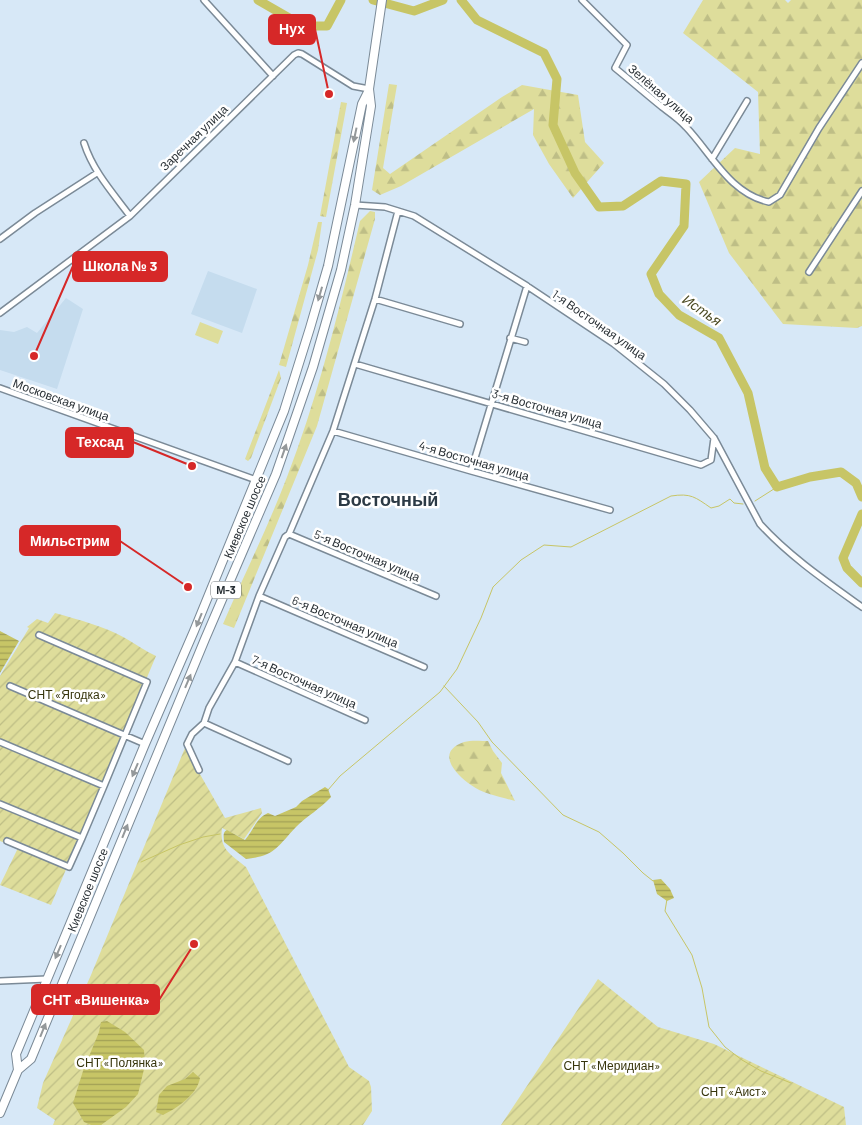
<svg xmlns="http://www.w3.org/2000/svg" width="862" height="1125" viewBox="0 0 862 1125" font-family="Barlow,sans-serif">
	<defs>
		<pattern id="forest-firs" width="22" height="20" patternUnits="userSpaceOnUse" patternTransform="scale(1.25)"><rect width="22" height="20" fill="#dedd9b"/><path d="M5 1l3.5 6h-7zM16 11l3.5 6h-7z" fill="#bebe86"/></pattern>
		<pattern id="garden-furrows" width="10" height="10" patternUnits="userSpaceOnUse" patternTransform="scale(1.25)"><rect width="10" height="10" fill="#dedd9b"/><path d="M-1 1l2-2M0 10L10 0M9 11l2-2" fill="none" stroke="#bebe86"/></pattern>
		<pattern id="water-rules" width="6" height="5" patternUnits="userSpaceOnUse" patternTransform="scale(1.25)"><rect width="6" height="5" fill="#c7c566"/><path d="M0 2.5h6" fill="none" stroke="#a2a055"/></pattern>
	</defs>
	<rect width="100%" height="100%" fill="#d7e8f7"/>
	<!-- built -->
	<path fill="#c5dcee" d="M208 271 257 289 242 333 191 314Z
		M66 298 83 309 57 389 0 370V330L14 332 27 327 37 333Z"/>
	<!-- forest -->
	<path fill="url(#forest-firs)" d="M703 0H785L788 3 791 0H862V326L857 328 783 324 729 253 699 182 735 148 760 154 758 92 683 33Z
		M389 84 397 85 383 168 390 174 502 97 522 85 578 95 585 142 604 163 573 198 549 164 533 135 534 109 401 186 380 195 372 190Z
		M341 102 347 103 326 217 320 216Z
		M370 211 375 212V219L317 426 234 628 223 624C244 575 268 527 287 477 319 394 340 307 360 221Z
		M318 222H322L318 250 286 367 279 365 308 265Z
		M279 370 281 378 251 458 248 461 245 459Z
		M488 741 493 751 502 763 501 773 515 801C501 797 483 794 471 785 455 774 435 752 464 742 471 740 481 741 488 741Z"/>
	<!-- park -->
	<path fill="#dedd9b" d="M200 322 223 331 218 344 195 335Z"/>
	<!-- garden -->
	<path fill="url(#garden-furrows)" d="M55 613C79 620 104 626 125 638 136 644 145 651 156 656L51 905 0 885 18 848 0 841V676L29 628 27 627 37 619 48 623Z
		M185 748 225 818 261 808 262 813 244 839 222 828C219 849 231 855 246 867L349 1067 369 1081 371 1087 372 1111 363 1125H53L55 1120 37 1108 43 1083 91 975Z
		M598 979 658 1027 714 1044 844 1107 846 1125H501Z"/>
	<!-- water -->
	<path fill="url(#water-rules)" d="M0 631 19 641 0 673Z
		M325 787 328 789 331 797C320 809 307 816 296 827 277 847 275 856 246 859L224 842C224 838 222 832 227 830L245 840C253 831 256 818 268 813L275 816 296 807 302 801Z
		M661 879 670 889 674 898 667 901 657 894 653 880Z
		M107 1021 125 1032 144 1050 145 1065 138 1094 126 1107 101 1125H91L84 1122 73 1103 83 1071 99 1032 101 1022Z
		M193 1072 200 1078C197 1095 177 1108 163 1115L156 1112 159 1095 167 1086 185 1079Z"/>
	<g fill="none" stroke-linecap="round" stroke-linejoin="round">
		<!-- stream -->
		<path stroke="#c7c566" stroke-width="1" d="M755 501 777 487
			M444 686 478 722 492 742 563 815 599 832 623 853 643 873 653 881
			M328 790 340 776 440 692 457 669 481 618 493 587 521 560 544 545 571 547 671 496C691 493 695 497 711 508L719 506 730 499 734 503 743 504
			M141 862 179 845 203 837 220 834
			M667 899 665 911 692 955 702 988 709 1027 725 1047 742 1060 761 1071 791 1083"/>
		<!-- river -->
		<path stroke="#c7c566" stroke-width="9" d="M258 0 303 26H327L341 0
			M373 0 414 11 443 0
			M461 0 477 20 544 53 557 79 553 125 575 173 599 207 623 206 661 181 686 184 684 226 651 274 659 294 679 315 719 338 748 393 765 468 777 487 810 477 841 472 856 483 862 497
			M862 514 843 558 847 568 862 583"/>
		<defs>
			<path id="minor" d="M204 0 273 76
				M582 0 627 45 615 68C631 81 646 94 662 107 670 113 679 119 686 127 711 153 730 194 769 202L780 195 819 128 862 63
				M84 143C93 171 112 192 130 216
				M712 159 747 101
				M355 205 385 207 414 216 527 286 614 344 664 384 690 410 714 438 760 524C789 556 827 582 862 607
				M0 239 35 213 97 173
				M809 272 862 191
				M375 299 460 324
				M0 313 130 216 294 55 298 53 302 54 353 86 369 89
				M510 338 525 342
				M355 364 701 465 711 460 714 438
				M0 388 256 480
				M333 431 471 471 610 510
				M471 471 527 286
				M289 534 436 596
				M259 596 424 667
				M235 662 365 720
				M10 686 145 744
				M204 723 288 761
				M0 742 104 786 147 682 39 635
				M199 770 187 744 192 734 204 723 209 708 235 662 259 596 285 537 289 534 333 431 375 299 398 211
				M0 804 82 838 104 786
				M7 841 69 867 82 838
				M0 981 47 979"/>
			<path id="highway" d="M18 1070 16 1054 145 744 194 631 284 411 310 328 328 266 362 104 369 90
				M0 1113 18 1070 31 1059 205 639 276 474 313 367 341 270 355 205 371 106 369 89 382 0"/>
		</defs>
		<!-- minor casing -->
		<use href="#minor" stroke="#7b8a97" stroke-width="8"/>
		<!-- highway casing -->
		<use href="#highway" stroke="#7b8a97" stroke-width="10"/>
		<!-- minor -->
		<use href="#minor" stroke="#fff" stroke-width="5"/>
		<!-- highway -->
		<use href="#highway" stroke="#fff" stroke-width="8"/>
	</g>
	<!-- one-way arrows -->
	<defs><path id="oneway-solid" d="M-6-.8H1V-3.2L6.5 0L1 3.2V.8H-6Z" transform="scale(1.25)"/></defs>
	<g fill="#94989a">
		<use href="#oneway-solid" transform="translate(355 135) rotate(102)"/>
		<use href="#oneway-solid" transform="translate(320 294) rotate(106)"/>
		<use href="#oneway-solid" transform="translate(284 451) rotate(-71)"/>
		<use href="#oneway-solid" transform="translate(199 620) rotate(112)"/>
		<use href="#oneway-solid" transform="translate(188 681) rotate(-67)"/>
		<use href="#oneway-solid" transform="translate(135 770) rotate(113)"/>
		<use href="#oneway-solid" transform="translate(125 831) rotate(-68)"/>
		<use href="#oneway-solid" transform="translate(58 952) rotate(113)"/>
		<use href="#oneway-solid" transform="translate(43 1030) rotate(-68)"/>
	</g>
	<g text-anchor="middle" stroke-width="5" stroke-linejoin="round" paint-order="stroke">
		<!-- shield labels -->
		<rect fill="#fff" stroke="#696e72" stroke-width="1" x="211" y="581.5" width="30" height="17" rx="4"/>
		<g font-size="11" font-weight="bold" fill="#293035">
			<text x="226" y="594">М-3</text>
		</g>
		<!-- street labels -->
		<g font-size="12" fill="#293035" stroke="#fff">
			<text transform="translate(661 94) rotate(41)" y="4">Зелёная улица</text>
			<text transform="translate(194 138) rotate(-44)" y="4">Заречная улица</text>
			<text transform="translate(599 325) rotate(35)" y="4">1-я Восточная улица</text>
			<text transform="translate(61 400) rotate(20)" y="4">Московская улица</text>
			<text transform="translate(547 409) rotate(16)" y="4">3-я Восточная улица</text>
			<text transform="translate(474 461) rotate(16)" y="4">4-я Восточная улица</text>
			<text transform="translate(245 517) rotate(-67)" y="4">Киевское шоссе</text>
			<text transform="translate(367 556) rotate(23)" y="4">5-я Восточная улица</text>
			<text transform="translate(345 622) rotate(23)" y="4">6-я Восточная улица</text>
			<text transform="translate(304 682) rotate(24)" y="4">7-я Восточная улица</text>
			<text transform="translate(88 890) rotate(-68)" y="4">Киевское шоссе</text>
		</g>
		<!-- park labels -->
		<g font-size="12" fill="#37350c" stroke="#fff">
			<text x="67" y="699">СНТ «Ягодка»</text>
			<text x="120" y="1067">СНТ «Полянка»</text>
			<text x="612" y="1070">СНТ «Меридиан»</text>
			<text x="734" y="1096">СНТ «Аист»</text>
		</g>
		<!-- water labels -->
		<g font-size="14" font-style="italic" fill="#4b4a22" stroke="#fff">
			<text transform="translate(702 310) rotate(34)" y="5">Истья</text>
		</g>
		<!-- district labels -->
		<g font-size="18" font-weight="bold" fill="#2c3a45" stroke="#fff">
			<text x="388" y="506">Восточный</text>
		</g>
	</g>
	<!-- callouts -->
	<path fill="none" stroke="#d62828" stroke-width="2" d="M329 94L315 29M34 356L73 266M192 466L133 442M188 587L120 541M194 944L159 1000"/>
	<g fill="#d62828" stroke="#fff" stroke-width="2">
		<circle cx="329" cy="94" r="5"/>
		<circle cx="34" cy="356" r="5"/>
		<circle cx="192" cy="466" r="5"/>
		<circle cx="188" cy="587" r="5"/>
		<circle cx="194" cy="944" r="5"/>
	</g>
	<g fill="#d62828" stroke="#d62828" stroke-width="2">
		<rect x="269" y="15" width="46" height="29" rx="5"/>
		<rect x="73" y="252" width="94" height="29" rx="5"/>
		<rect x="66" y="428" width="67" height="29" rx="5"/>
		<rect x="20" y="526" width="100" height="29" rx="5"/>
		<rect x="32" y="985" width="127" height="29" rx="5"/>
	</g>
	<g font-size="14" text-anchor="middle" font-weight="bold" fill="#fff">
		<text x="292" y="34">Нух</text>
		<text x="120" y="271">Школа № 3</text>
		<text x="100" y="447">Техсад</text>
		<text x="70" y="546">Мильстрим</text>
		<text x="96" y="1005">СНТ «Вишенка»</text>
	</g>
</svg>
